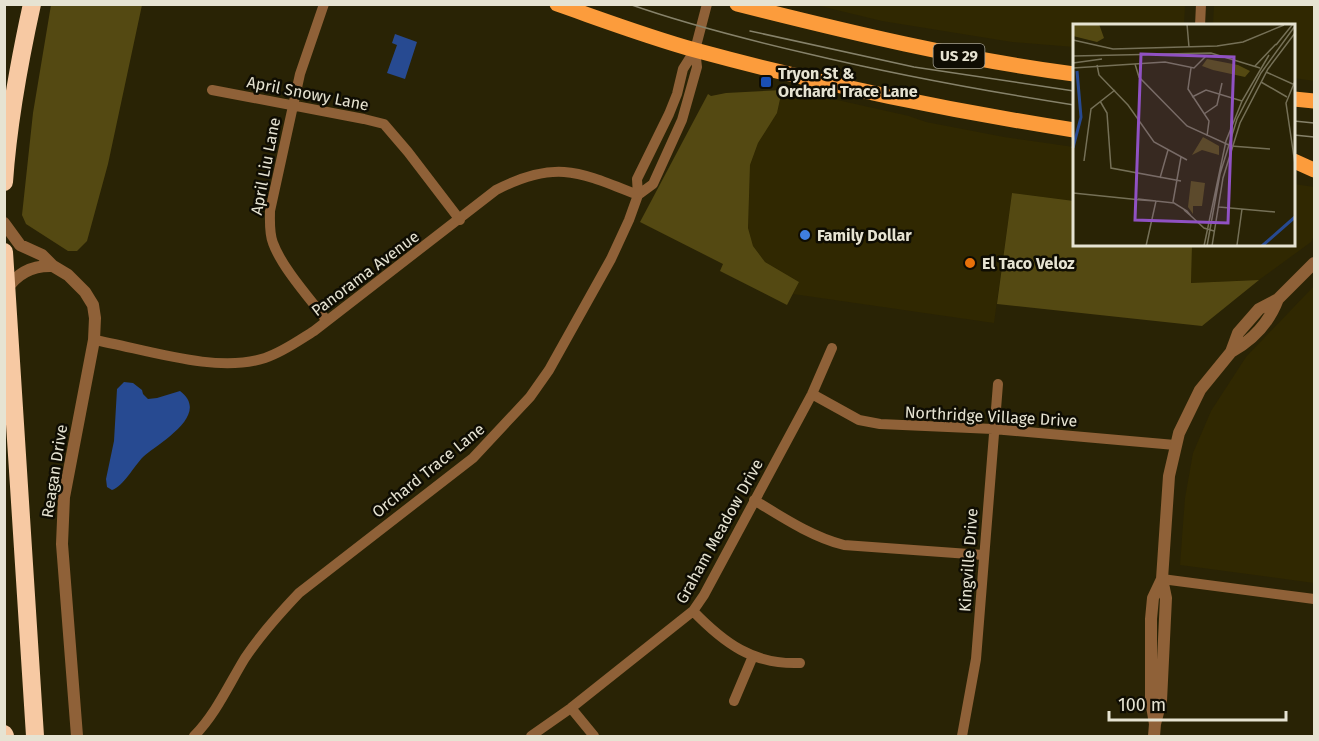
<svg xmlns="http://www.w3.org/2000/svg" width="1319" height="741" viewBox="0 0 1319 741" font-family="'Fira Sans',sans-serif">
	<rect width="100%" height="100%" fill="#292305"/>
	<!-- built -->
	<path fill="#302801" d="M816 5H1185L1184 25 1074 26V47L1012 42 882 21Z
		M1214 5H1314V81L1294 78V26L1213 25Z
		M782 90 807 98 815 95 909 116 926 122 1004 137 1074 147V201L1012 193 994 323 793 294 799 282 765 262 753 246 748 228 750 165 758 143 777 113Z
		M1294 184 1314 187V236L1311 242 1259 280 1191 283 1192 245 1294 244Z
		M1314 286V583L1180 565 1185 498 1193 453 1211 411 1246 357Z"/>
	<!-- forest -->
	<path fill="#544912" d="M51 5H142L108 164 87 241 77 251H68L26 224 22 215 33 113Z
		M782 90 777 113 758 143 750 165 748 228 753 246 765 262 799 282 787 305 720 271 723 264 640 222 708 94 711 96 726 93Z
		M1012 193 1074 201V244L1192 245 1191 283 1259 280 1202 326 997 304Z"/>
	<!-- water -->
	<path fill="#274a91" d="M395 34 417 42 405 79 387 73 397 45 392 43Z
		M124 382 133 383 142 390 143 394 148 399 157 398 180 391C212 415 157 444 143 457 134 466 123 487 112 490L107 487 106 479 114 441 117 389Z"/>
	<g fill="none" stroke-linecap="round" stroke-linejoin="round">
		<!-- minor -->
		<path stroke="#8f6138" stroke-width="10" d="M324 4 300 74 270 211C270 221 269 233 273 243 282 268 311 300 327 321
			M1200 26 1201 4
			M212 90 364 119 384 124 408 152 460 220
			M638 195 653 184 682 120 697 67 695 50
			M94 340C145 349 216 374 265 358 283 352 298 341 314 331L496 190C556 159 580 172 638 195
			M812 394 859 420 880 424 993 429 1175 445
			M754 500C782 517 812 537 844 545L983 555
			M1162 579 1314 599
			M693 611C724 643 753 665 800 663
			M734 701 753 656
			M571 708 594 736
			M194 736C216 714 229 684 245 658 261 634 279 614 299 593L473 458 530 397 549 370 611 259 629 220 638 195 637 179 669 114 677 94 683 69 695 50 707 4
			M531 736 571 708 693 611 704 595 812 394 832 348
			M962 736 976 659 998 384"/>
		<!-- tertiary -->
		<path stroke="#8f6138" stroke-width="12" d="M4 223 20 245 42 255 53 266 68 275 85 292 93 305 95 318 94 340 64 497 62 544 77 736
			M6 290C17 273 32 265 53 266
			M1278 299 1314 263
			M1162 579 1169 476 1179 433 1200 390 1231 352 1238 333 1259 309 1278 299C1269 323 1253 340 1231 352
			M1154 736 1155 724 1151 700V619L1153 598 1162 579 1166 598 1161 701 1155 724"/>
		<!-- primary -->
		<path stroke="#fc9c3c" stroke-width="15" d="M557 4C603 20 648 37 695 50 820 84 947 110 1074 130
			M737 4C848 32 960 59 1074 74
			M1294 99 1314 101
			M1294 161 1314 170"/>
		<!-- motorway -->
		<path stroke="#f7c9a3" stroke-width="18" d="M4 182C8 123 19 63 32 4
			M4 252 35 736
			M4 734 5 736"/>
		<!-- tram -->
		<path stroke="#86826a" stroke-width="1.5" d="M629 4C688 25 749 40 809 54 897 75 985 91 1074 105
			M750 31 914 67 1074 91
			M1294 121 1314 123
			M1294 135 1314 137"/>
	</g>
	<!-- markers -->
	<rect fill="#1a4fb4" stroke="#0f0d03" stroke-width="2" x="760" y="76" width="12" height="12" rx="3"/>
	<circle fill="#3f7fe0" stroke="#0f0d03" stroke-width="2" cx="805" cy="235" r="6"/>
	<circle fill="#e8710a" stroke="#0f0d03" stroke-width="2" cx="970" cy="263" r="6"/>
	<g text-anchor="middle" stroke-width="5" stroke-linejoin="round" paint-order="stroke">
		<!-- shield labels -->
		<rect fill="#0f0d03" stroke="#a6a394" stroke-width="1.5" x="933.5" y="44" width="51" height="24" rx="4.5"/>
		<g font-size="15" font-weight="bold" fill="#e6e3d2">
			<text x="959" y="61">US 29</text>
		</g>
		<!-- poi labels -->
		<g font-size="16" font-weight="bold" fill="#e6e3d2" stroke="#0f0d03" text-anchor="start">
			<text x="778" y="79">Tryon St &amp;<tspan x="778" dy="18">Orchard Trace Lane</tspan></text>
			<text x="817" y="241">Family Dollar</text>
			<text x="982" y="269">El Taco Veloz</text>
		</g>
		<!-- street labels -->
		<g font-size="16" fill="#e6e3d2" stroke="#0f0d03">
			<text transform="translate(308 93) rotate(11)" y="6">April Snowy Lane</text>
			<text transform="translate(265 166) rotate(-79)" y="6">April Liu Lane</text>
			<text transform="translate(365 273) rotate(-37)" y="6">Panorama Avenue</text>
			<text transform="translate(991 416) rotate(3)" y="6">Northridge Village Drive</text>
			<text transform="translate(428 470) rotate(-39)" y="6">Orchard Trace Lane</text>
			<text transform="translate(54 471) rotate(-81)" y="6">Reagan Drive</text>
			<text transform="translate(719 531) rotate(-61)" y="6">Graham Meadow Drive</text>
			<text transform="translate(968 560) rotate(-86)" y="6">Kingville Drive</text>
		</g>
	</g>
	<!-- overview -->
	<g transform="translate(1073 24)">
		<rect width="222" height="222" fill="#292305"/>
		<path d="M0 0H26L31 14 24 18 0 12ZM134 35 165 41 177 47 172 53 140 46 129 42ZM130 113 146 122V131L129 126 119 131ZM118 157 132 159 129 182H120V190L115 183Z" fill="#544912"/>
		<path fill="none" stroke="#274a91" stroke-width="3" d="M0 124 8 93 4 47M189 222 222 193"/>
		<path fill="none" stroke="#757057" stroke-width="1.5" d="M114 0 116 23M0 16 40 25 144 22 170 18 211 1M203 21 220 0M0 32 138 29 187 44M0 39 29 35M62 40 66 53 114 102 158 122 197 125M24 41 26 51 55 81 81 118 114 136M182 42 203 20M0 44 92 38 121 44 133 32M118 44 115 65 136 97 134 112M193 48 222 61M222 57 213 79 222 140M188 58 214 73M119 73 133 66 169 77M27 77 34 89 38 144 108 157M131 90 144 81 149 59M11 137 18 85 42 66M87 154 95 126M0 169 68 176 83 177 65 175M100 178 108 133M146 183 202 188M118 192 131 204 141 207M164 221 169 185M73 222 83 177 101 179 114 187 118 192 111 186M131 222 153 117 169 77 196 31M134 222 147 150 164 95 188 49 222 2M139 222 150 154 167 99 195 45 222 9"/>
		<path fill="#9051c3" fill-opacity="0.15" stroke="#9051c3" stroke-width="3" d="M68 30 161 33 155 199 62 196Z"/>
		<rect width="222" height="222" fill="none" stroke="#e6e3d2" stroke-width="3"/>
	</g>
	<!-- border -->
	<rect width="1319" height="741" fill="none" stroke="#e6e3d2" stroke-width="12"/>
	<!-- scale -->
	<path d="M1109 711v9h177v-9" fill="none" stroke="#e6e3d2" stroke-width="3"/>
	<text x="1118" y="711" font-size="18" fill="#e6e3d2" stroke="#0f0d03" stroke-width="4.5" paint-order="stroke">100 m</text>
</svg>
